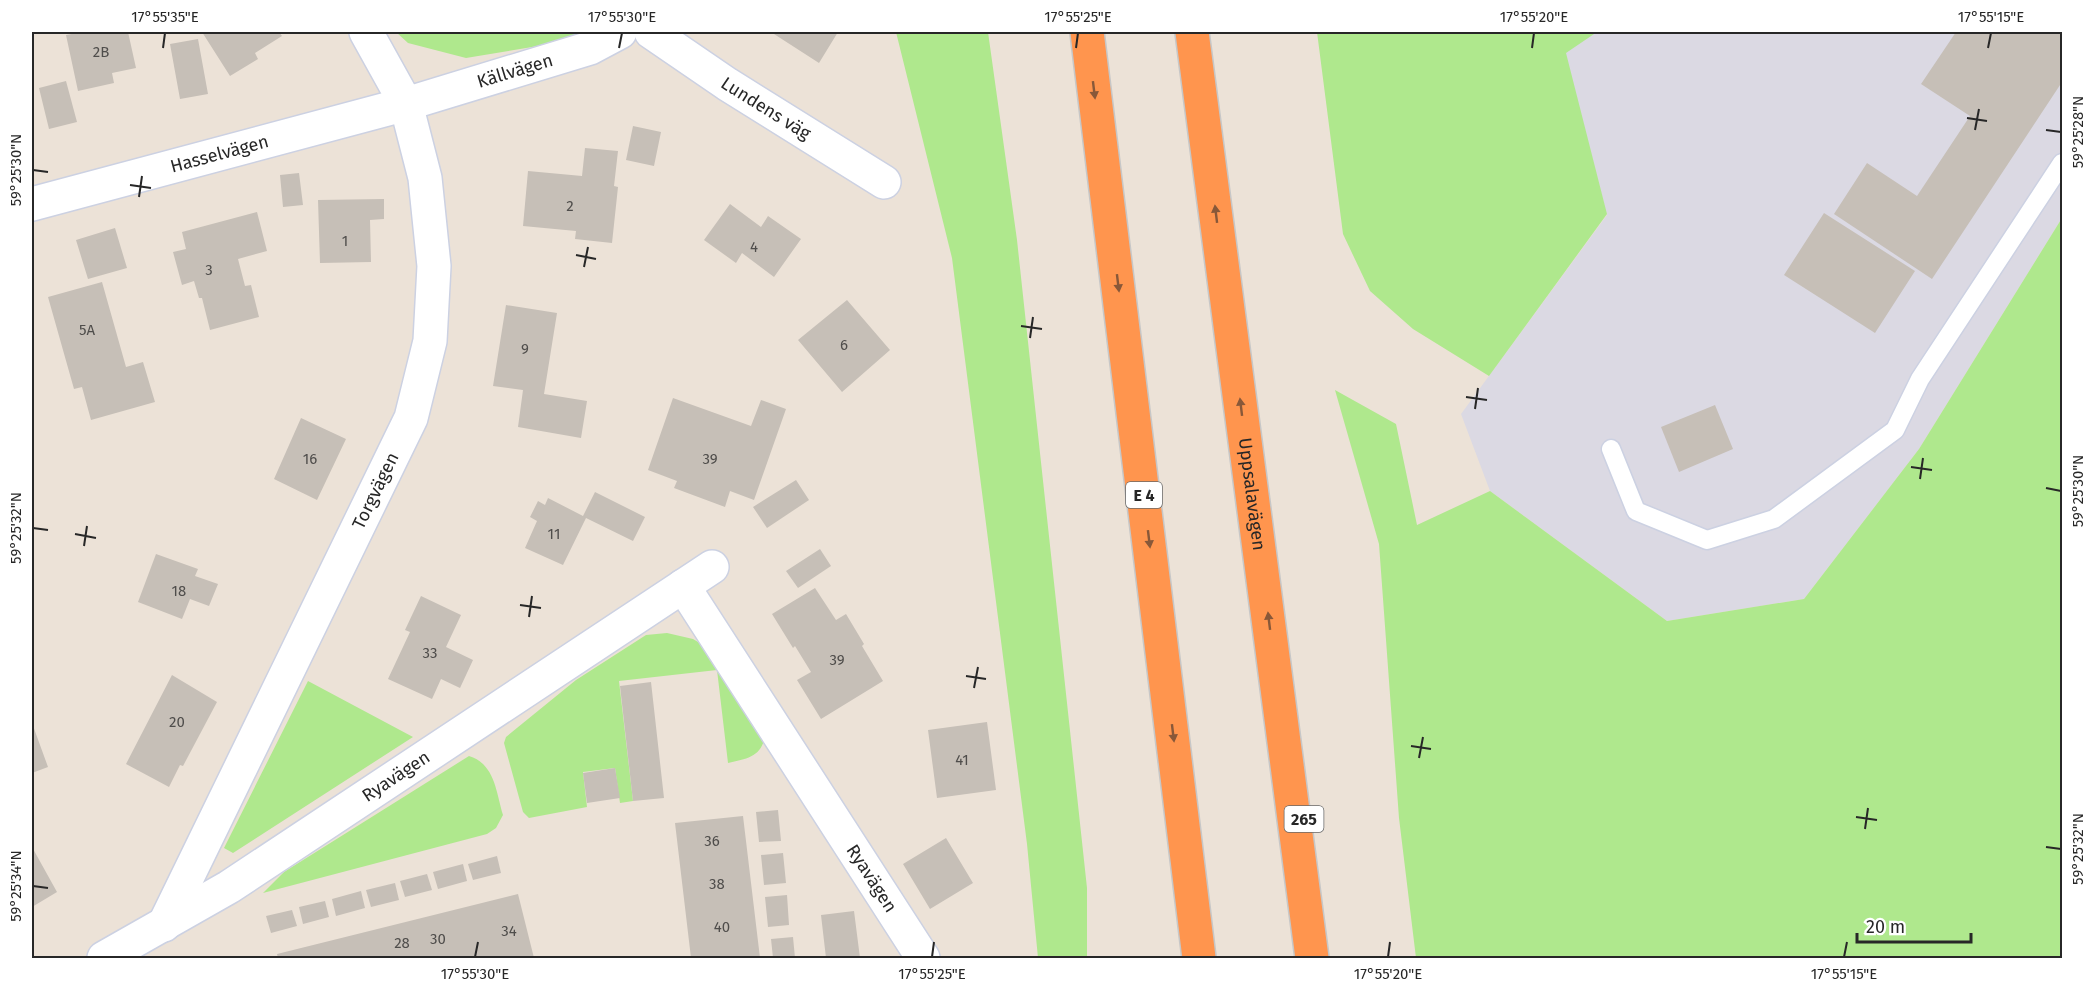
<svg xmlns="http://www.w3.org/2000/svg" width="2094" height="990" viewBox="0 0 2094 990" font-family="'Fira Sans',sans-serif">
	<rect width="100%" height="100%" fill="#ece2d7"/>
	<!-- industrial -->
	<path fill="#dbd9e3" d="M1597 32H2062V218L1919 449 1804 599 1667 621 1490 491 1461 414 1607 215 1565 52Z"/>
	<!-- green -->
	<path fill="#afe88d" d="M396 32H583L562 42 466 58 408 43Z
		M896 32H988L1017 240 1087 888V958H1038L1027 844 952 258Z
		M1317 32H1597L1566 53 1607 214 1489 376 1413 329 1370 291 1343 234Z
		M2062 218V958H1416L1399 818 1379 544 1335 390 1396 424 1417 525 1490 491 1667 621 1804 599 1919 449Z
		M667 633 693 639 703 645 765 734C763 756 748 759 728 763L717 670 619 681 633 801 620 803 615 768 583 772 587 807 529 818 523 812 504 743 506 737 576 680 646 635Z
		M308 681 413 737 233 853 224 848Z
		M469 756C495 764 496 792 503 815L496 828 487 834 263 893 284 872Z"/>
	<!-- building -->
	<path fill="#c6bfb7" d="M83 32H128L136 68 112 73 114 83 78 91 66 35Z
		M202 32H279L282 36 255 53 258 59 230 76Z
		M776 32H838L819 63 774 34Z
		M1956 32H2062V82L1932 279 1834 214 1867 163 1917 196 1970 116 1921 84Z
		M198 39 208 94 180 99 170 44Z
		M66 81 77 122 49 129 39 88Z
		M633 126 661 132 654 166 626 160Z
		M585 148 618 151 614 186 618 187 612 243 575 239 576 231 523 226 528 171 582 176Z
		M299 173 303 205 283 207 280 175Z
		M384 199V219L370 220 371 262 320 263 318 200Z
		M730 204 761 227 768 216 801 239 774 277 742 253 736 263 704 240Z
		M257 212 267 251 238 259 245 286 251 285 259 317 210 330 202 298H199L194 281 182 285 173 252 186 249 182 232Z
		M1824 213 1915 271 1875 333 1784 275Z
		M115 228 127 268 88 279 76 240Z
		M102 282 126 367 143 362 155 402 91 420 82 387 74 389 48 297Z
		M847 300 890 350 842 392 798 340Z
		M506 305 557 313 544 394 587 401 581 438 518 427 523 390 493 386Z
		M673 398 751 426 761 400 786 409 754 500 730 491 725 507 674 488 677 481 648 470Z
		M1715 405 1733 449 1679 472 1661 427Z
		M301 418 346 439 317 500 274 479Z
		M796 480 809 500 767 528 753 507Z
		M595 492 645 517 633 541 586 518 563 565 525 548 537 521 530 517 538 501 545 505 548 498 583 516Z
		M820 549 831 566 798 588 786 571Z
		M156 554 198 569 195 576 218 584 209 606 190 599 182 619 138 602Z
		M815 588 836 620 846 614 864 644 862 646 883 681 821 719 797 680 811 672 795 646 793 648 772 614Z
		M421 596 461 615 446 647 473 660 460 688 441 679 432 699 388 679 410 632 405 630Z
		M172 675 217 702 183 766 180 765 169 787 126 764Z
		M651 682 664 798 633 801 620 686Z
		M987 722 996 790 937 798 928 730Z
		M32 723 48 767 32 773Z
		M615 768 620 798 587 803 583 773Z
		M778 810 781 841 759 842 756 812Z
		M743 816 760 958H691L675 823Z
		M946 838 973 883 930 909 903 864Z
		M32 847 57 892 32 907Z
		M783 853 786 883 764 885 761 855Z
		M497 856 501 873 473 880 468 864Z
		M463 864 467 881 438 889 433 872Z
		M427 874 432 890 405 897 400 881Z
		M395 883 399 900 371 907 366 890Z
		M361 891 365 908 336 916 332 899Z
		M518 894 534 958H278L277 954Z
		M787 895 789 925 768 927 765 897Z
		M325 901 329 917 303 924 299 907Z
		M292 910 297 926 271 933 266 916Z
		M854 911 860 958H826L821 915Z
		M793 937 795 958H773L771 939Z"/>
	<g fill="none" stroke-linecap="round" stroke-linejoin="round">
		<defs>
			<path id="lane" d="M1611 449 1636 511 1707 540 1774 519 1895 430 1920 379 2062 163"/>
			<g id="street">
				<path id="s1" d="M651 32 727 84 884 182"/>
				<path id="s2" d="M32 204 406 104 590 48 620 32"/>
				<path id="s3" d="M683 586 923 958"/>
				<path id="s4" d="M164 925 411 418 430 341 434 266 425 178 406 104 366 32"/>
				<path id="s5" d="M104 958 229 887 712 567"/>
			</g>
			<g id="highway">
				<path d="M1087 32 1199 958"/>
				<path id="s6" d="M1192 32 1312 958"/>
			</g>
		</defs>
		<!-- lane casing -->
		<use href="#lane" stroke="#ccd1e2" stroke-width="21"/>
		<!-- street casing -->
		<use href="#street" stroke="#ccd1e2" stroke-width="36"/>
		<!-- highway casing -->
		<use href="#highway" stroke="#c7c7c7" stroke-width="36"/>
		<!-- lane -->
		<use href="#lane" stroke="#fff" stroke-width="18"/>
		<!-- street -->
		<use href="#street" stroke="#fff" stroke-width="33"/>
		<!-- highway -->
		<use href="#highway" stroke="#ff954e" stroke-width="33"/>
	</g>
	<!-- one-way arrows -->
	<defs><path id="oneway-solid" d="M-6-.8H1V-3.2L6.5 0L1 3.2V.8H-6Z" transform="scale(1.5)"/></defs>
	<g fill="#885839">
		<use href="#oneway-solid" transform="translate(1094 90) rotate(83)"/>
		<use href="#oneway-solid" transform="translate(1216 214) rotate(-97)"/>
		<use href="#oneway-solid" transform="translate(1118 283) rotate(83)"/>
		<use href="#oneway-solid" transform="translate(1241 407) rotate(-97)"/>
		<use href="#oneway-solid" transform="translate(1149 539) rotate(83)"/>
		<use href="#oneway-solid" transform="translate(1269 621) rotate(-97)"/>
		<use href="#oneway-solid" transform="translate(1173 733) rotate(83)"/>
	</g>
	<!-- ticks -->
	<path fill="none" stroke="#272727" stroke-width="2" d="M163 48 165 33M619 48 622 33M1076 48 1078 33M1532 48 1534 33M1988 48 1991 33M1967 118 1987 121M1975 130 1979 109M2046 130 2061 132M33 170 48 172M130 185 151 188M139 197 142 176M576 255 596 259M584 267 588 247M1021 326 1042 329M1030 338 1033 317M1466 397 1487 400M1475 409 1478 388M1911 467 1932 470M1920 479 1923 458M2046 488 2061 491M33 528 48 530M75 534 96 538M84 546 87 526M520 605 541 608M529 617 532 596M966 676 986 679M974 688 978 667M1411 746 1431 749M1419 758 1423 737M1856 817 1877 820M1865 829 1868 808M2046 847 2061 849M33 886 48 888M475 957 478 942M932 957 934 942M1388 957 1390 942M1844 957 1847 942"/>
	<g text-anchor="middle" stroke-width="4.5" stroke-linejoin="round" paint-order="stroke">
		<!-- number labels -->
		<g font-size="15" fill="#4f4d4b">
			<text x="101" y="57">2B</text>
			<text x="570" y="211">2</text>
			<text x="345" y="246">1</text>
			<text x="754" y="252">4</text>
			<text x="209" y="275">3</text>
			<text x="87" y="335">5A</text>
			<text x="844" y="350">6</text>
			<text x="525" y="354">9</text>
			<text x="310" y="464">16</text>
			<text x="710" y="464">39</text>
			<text x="554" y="539">11</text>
			<text x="179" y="596">18</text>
			<text x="430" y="658">33</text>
			<text x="837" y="665">39</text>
			<text x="177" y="727">20</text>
			<text x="962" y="765">41</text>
			<text x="712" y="846">36</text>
			<text x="717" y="889">38</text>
			<text x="722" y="932">40</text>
			<text x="509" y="936">34</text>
			<text x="438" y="944">30</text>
			<text x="402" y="948">28</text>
		</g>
		<!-- shield labels -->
		<g fill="#fff" stroke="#686868" stroke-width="1.5">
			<rect x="1126" y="482" width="36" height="26" rx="4.5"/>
			<rect x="1284.5" y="806" width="39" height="26" rx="4.5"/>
		</g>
		<g font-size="16" font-weight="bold" fill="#272727">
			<text x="1144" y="501">E 4</text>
			<text x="1304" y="825">265</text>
		</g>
		<!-- street labels -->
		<g font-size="18" fill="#272727" stroke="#fff">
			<text dy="6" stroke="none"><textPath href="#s2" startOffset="501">Källvägen</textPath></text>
			<text dy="6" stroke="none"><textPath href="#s1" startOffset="138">Lundens väg</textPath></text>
			<text dy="6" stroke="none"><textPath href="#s2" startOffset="194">Hasselvägen</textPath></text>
			<text dy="6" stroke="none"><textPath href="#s4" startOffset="483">Torgvägen</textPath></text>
			<text dy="6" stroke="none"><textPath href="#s6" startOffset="466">Uppsalavägen</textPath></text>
			<text dy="6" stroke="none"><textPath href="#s5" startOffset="344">Ryavägen</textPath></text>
			<text dy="6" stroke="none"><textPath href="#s3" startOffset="348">Ryavägen</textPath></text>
		</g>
	</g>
	<!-- border -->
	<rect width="2094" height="990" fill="none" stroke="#ffffff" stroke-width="66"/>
	<!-- scale -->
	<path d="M1857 933v9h114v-9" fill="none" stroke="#272727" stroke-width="3"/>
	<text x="1866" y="933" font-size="18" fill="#272727" stroke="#ffffff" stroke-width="4.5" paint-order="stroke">20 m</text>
	<rect x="33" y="33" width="2028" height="924" fill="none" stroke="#272727" stroke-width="2"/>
	<g font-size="15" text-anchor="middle" fill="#272727">
		<text x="165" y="22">17°55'35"E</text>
		<text x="622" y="22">17°55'30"E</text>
		<text x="1078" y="22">17°55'25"E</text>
		<text x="1534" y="22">17°55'20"E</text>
		<text x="1991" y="22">17°55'15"E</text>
		<text transform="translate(2078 132) rotate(-90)" y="5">59°25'28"N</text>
		<text transform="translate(16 170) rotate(-90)" y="5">59°25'30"N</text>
		<text transform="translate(2078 491) rotate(-90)" y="5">59°25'30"N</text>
		<text transform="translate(16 528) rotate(-90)" y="5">59°25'32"N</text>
		<text transform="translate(2078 849) rotate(-90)" y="5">59°25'32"N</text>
		<text transform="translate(16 886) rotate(-90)" y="5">59°25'34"N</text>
		<text x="475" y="979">17°55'30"E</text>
		<text x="932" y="979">17°55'25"E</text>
		<text x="1388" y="979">17°55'20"E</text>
		<text x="1844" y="979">17°55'15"E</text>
	</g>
</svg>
